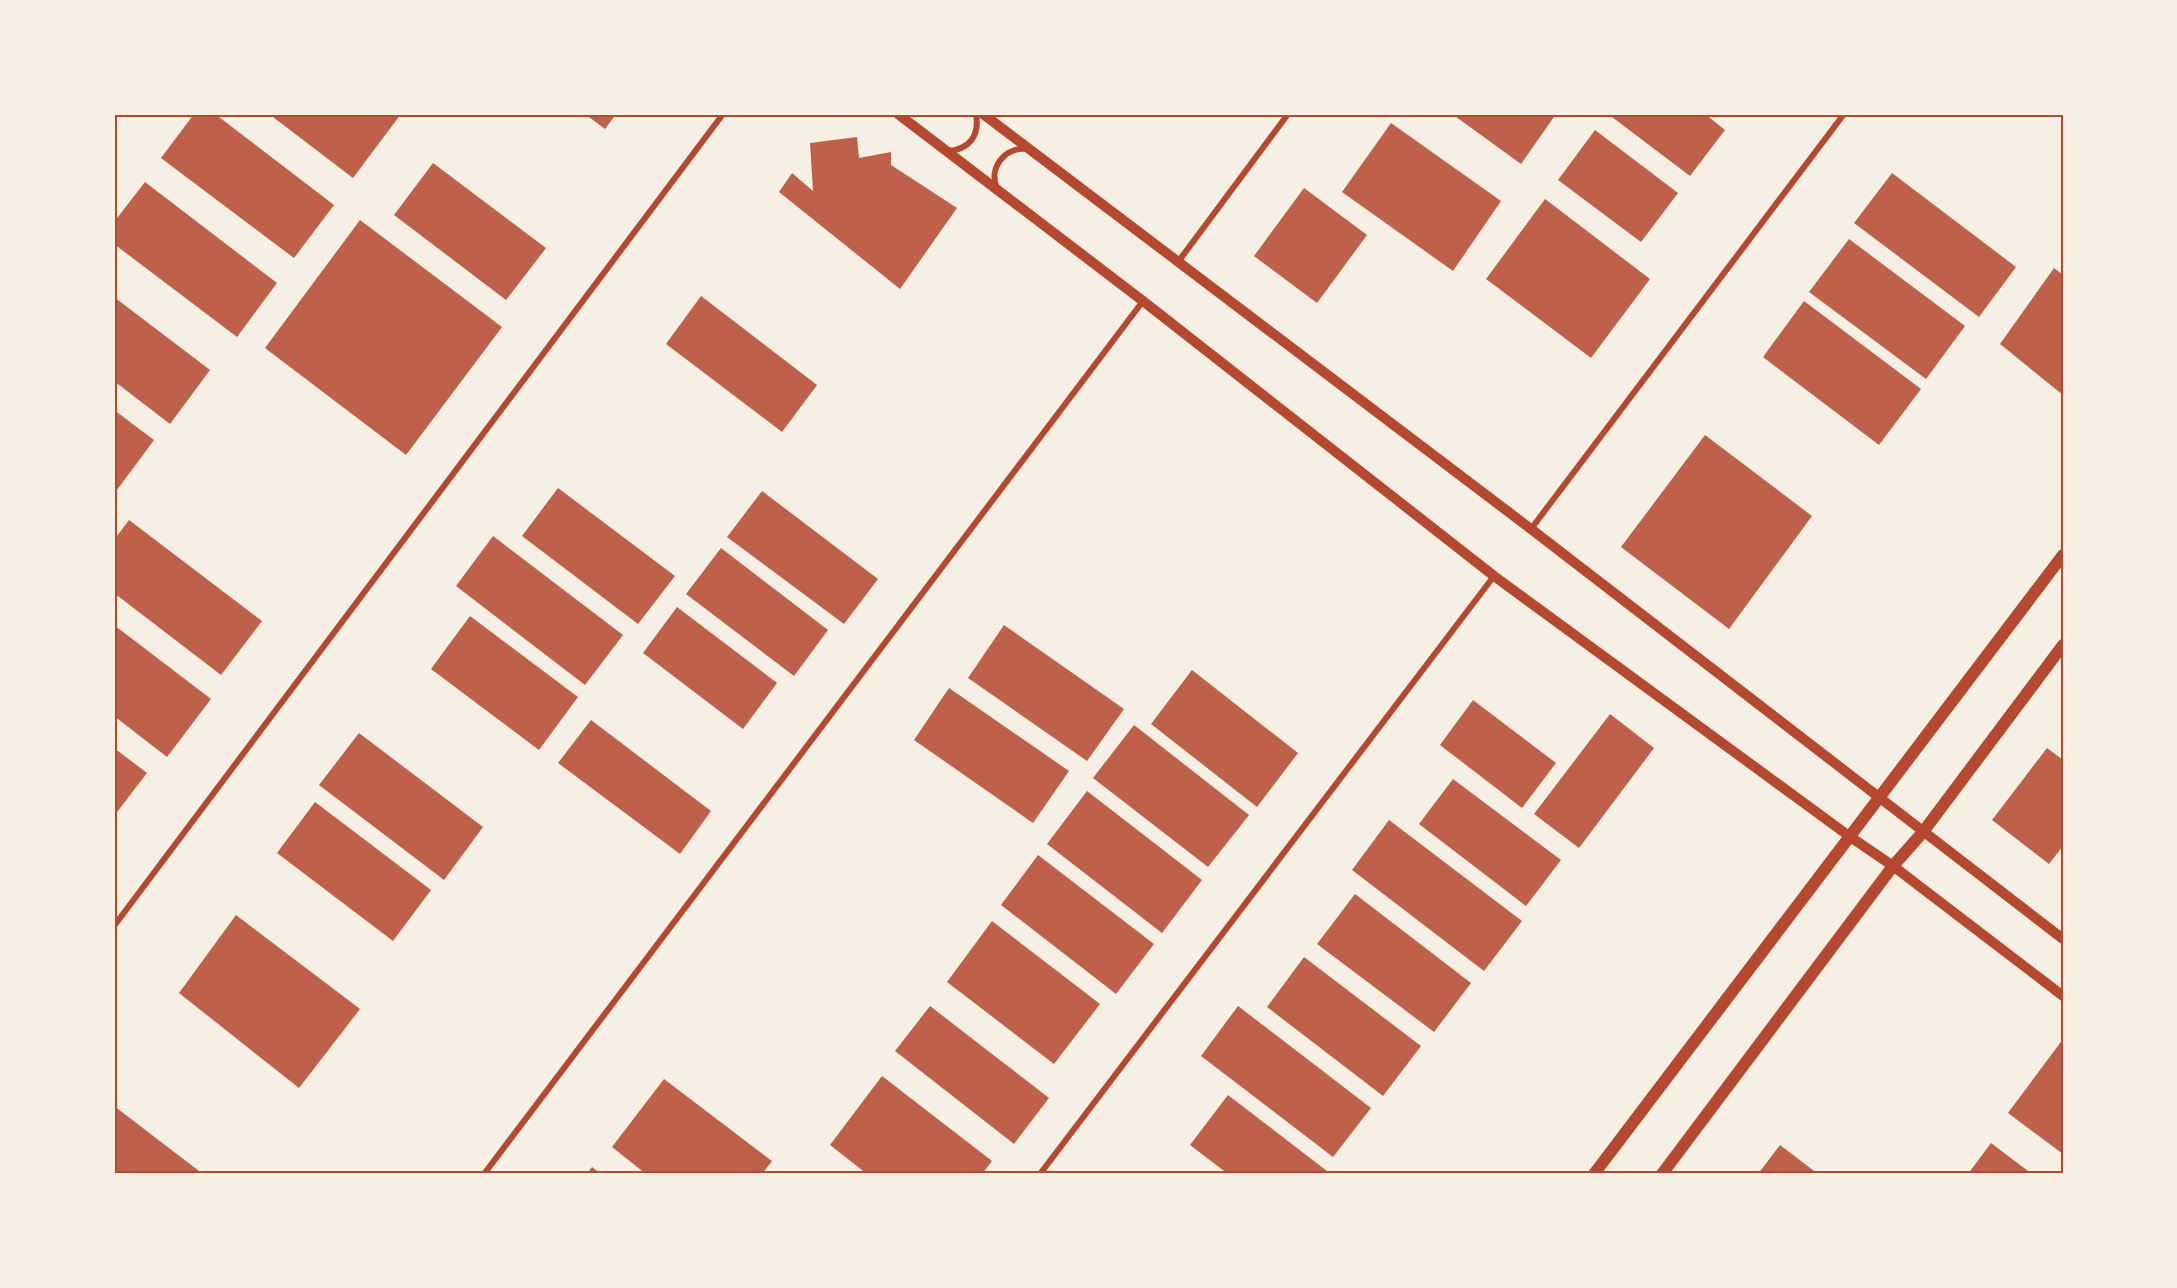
<svg xmlns="http://www.w3.org/2000/svg" width="2177" height="1288" viewBox="0 0 2177 1288" font-family="Overpass,sans-serif">
	<rect width="100%" height="100%" fill="#f6efe4"/>
	<!-- building -->
	<path fill="#bf614a" d="M194 114H215L334 205 294 258 161 158Z
		M269 114H401L353 178Z
		M585 114H616L605 129Z
		M1452 114H1556L1521 164Z
		M1614 114H1705L1725 130 1690 176 1612 117Z
		M1391 123 1501 201 1453 271 1342 192Z
		M1595 130 1678 193 1641 242 1558 180Z
		M857 137 859 158 891 152V165L957 208 900 289 779 192 792 173 813 191 810 143Z
		M433 163 546 248 506 300 394 215Z
		M1892 173 2016 267 1979 317 1854 223Z
		M145 182 277 283 237 337 114 244V222Z
		M1304 188 1367 235 1317 303 1254 256Z
		M1545 199 1650 279 1591 358 1486 279Z
		M360 220 502 327 406 455 265 348Z
		M1849 239 1965 326 1926 379 1809 292Z
		M2054 268 2063 275V395L2000 344Z
		M701 296 817 385 782 432 666 344Z
		M114 297 210 370 170 424 114 381Z
		M1804 301 1921 389 1879 445 1763 357Z
		M114 410 154 440 114 494Z
		M1705 435 1812 516 1729 629 1621 547Z
		M558 488 675 576 638 624 522 536Z
		M762 491 878 579 844 624 727 537Z
		M129 520 262 621 221 675 114 593V540Z
		M493 536 623 635 585 685 456 586Z
		M721 548 828 630 794 676 686 594Z
		M677 607 777 683 743 729 643 653Z
		M470 616 578 697 539 750 431 669Z
		M114 625 211 699 167 757 114 716Z
		M1004 625 1124 709 1087 761 968 678Z
		M1192 670 1298 753 1257 807 1151 724Z
		M949 688 1069 771 1033 823 914 740Z
		M1473 700 1556 763 1522 808 1440 745Z
		M1610 714 1654 748 1579 848 1534 814Z
		M591 720 711 811 680 854 558 763Z
		M1134 725 1249 815 1208 867 1093 778Z
		M359 733 483 827 444 880 319 785Z
		M114 748 147 773 114 816Z
		M2047 748 2063 760V846L2049 864 1992 820Z
		M1453 779 1561 860 1526 906 1419 824Z
		M1087 791 1202 880 1162 933 1047 844Z
		M315 802 431 890 393 941 277 853Z
		M1389 820 1522 921 1484 971 1352 870Z
		M1038 855 1154 944 1116 994 1001 905Z
		M1355 894 1471 983 1434 1032 1317 944Z
		M236 915 360 1009 299 1088 179 993Z
		M992 921 1100 1004 1054 1064 947 982Z
		M1304 957 1421 1046 1383 1096 1267 1007Z
		M930 1006 1049 1098 1014 1144 895 1051Z
		M1238 1006 1371 1108 1333 1157 1201 1056Z
		M2063 1039V1154L2008 1113Z
		M882 1076 992 1161 982 1174H867L830 1145Z
		M664 1079 772 1161 762 1174H646L612 1147Z
		M1228 1095 1327 1171 1325 1174H1228L1190 1145Z
		M114 1106 203 1174H114Z
		M1991 1143 2032 1174H1968Z
		M1780 1145 1818 1174H1758Z
		M592 1167 601 1174H587Z"/>
	<g fill="none" stroke-linecap="round" stroke-linejoin="round">
		<!-- minor -->
		<path stroke="#b5482f" stroke-width="6" d="M947 151C969 150 980 136 976 114
			M997 188C988 168 1005 147 1026 149
			M1178 262 1288 114
			M1531 529 1844 114
			M114 926 723 114
			M484 1174 1143 301
			M1040 1174 1494 576"/>
		<!-- tertiary -->
		<path stroke="#b5482f" stroke-width="10" d="M898 114 1143 301 1494 576 1849 836 1893 866 2063 996
			M983 114 1531 529 2063 939"/>
		<!-- secondary -->
		<path stroke="#b5482f" stroke-width="12" d="M1594 1174 2063 555
			M1662 1174 1893 866 1923 832 2063 645"/>
	</g>
	<!-- border -->
	<rect width="2177" height="1288" fill="none" stroke="#f6efe4" stroke-width="231"/>
	<rect x="116" y="116" width="1946" height="1056" fill="none" stroke="#b5482f" stroke-width="2"/>
</svg>
